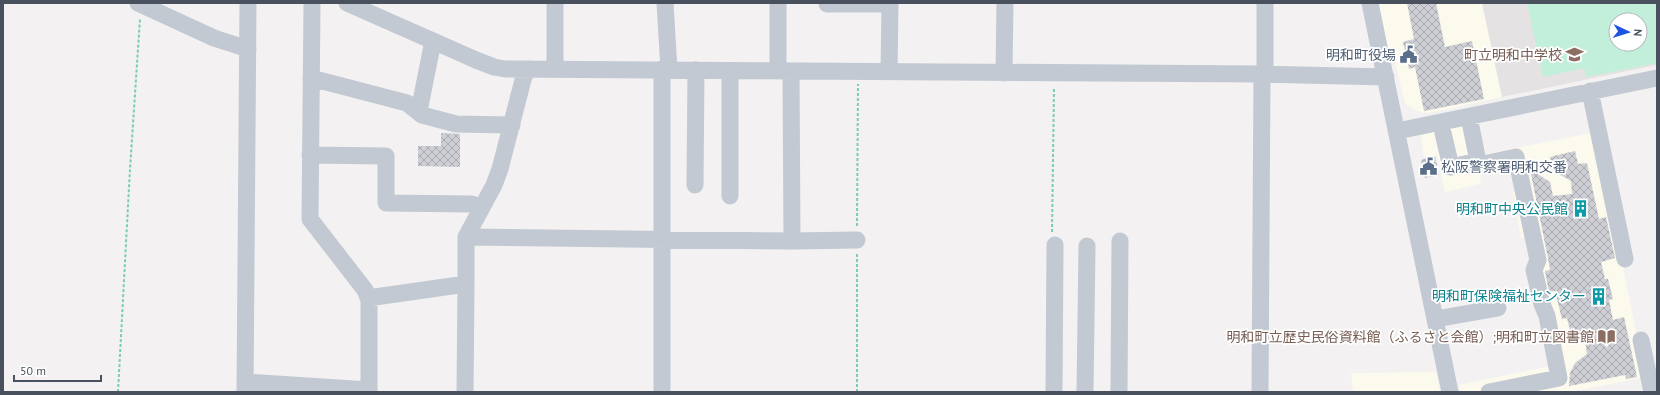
<svg xmlns="http://www.w3.org/2000/svg" width="1660" height="395" viewBox="0 0 1660 395" font-family="'PT Sans','Noto Sans JP',sans-serif">
	<defs>
		<pattern id="building-cross-hatch" width="8" height="8" patternUnits="userSpaceOnUse"><rect width="8" height="8" fill="#cecfd5"/><path d="M0 0l8 8M0 8l8-8" fill="none" stroke="#a9aab0"/></pattern>
	</defs>
	<rect width="100%" height="100%" fill="#f3f1f1"/>
	<!-- commercial -->
	<path fill="#fcfaec" d="M1377 3H1482L1502 97 1429 113 1421 112 1413 109 1405 103 1394 57H1387Z
		M1478 121 1486 154 1596 132 1645 377 1569 392H1460L1459 385 1550 366 1528 236 1521 238 1513 192 1519 190 1513 164 1479 171 1481 184 1445 192 1437 155 1424 157 1420 133Z
		M1436 372 1440 392H1353L1351 373Z"/>
	<!-- education -->
	<path fill="#e4e2e3" fill-rule="evenodd" d="M1482 3H1657V65L1502 97ZM1616 20H1640V44H1616Z"/>
	<!-- pitch -->
	<path fill="#c1efda" fill-rule="evenodd" d="M1527 3H1657V63L1586 77 1584 68 1543 77ZM1616 20H1640V44H1616Z"/>
	<!-- building -->
	<path fill="url(#building-cross-hatch)" d="M1407 3H1436L1445 47 1472 41 1484 99 1424 111 1415 67 1409 69 1403 42 1414 39Z
		M441 133 460 134V167L418 166V146H441Z
		M1575 151 1578 164 1587 163 1599 219 1606 217 1615 258 1601 262 1605 279H1608L1613 299 1609 300 1613 320 1624 317 1637 377 1626 379 1625 375 1569 386 1570 373 1575 363 1587 354 1584 333 1571 335 1567 318 1562 319 1555 291 1549 292 1545 271 1550 270 1548 258 1530 169 1550 182 1553 196 1572 194 1571 181 1553 171 1550 157Z
		M1435 156 1439 175 1425 178 1421 160Z"/>
	<g fill="none" stroke-linecap="round" stroke-linejoin="round">
		<!-- path -->
		<path stroke="#79cdb0" stroke-width="2" stroke-dasharray="3 2" stroke-linecap="butt" d="M857 226 858 84
			M1052 232 1054 87
			M118 392 130 169 140 19
			M857 392V254"/>
		<!-- minor -->
		<path stroke="#c2c9d2" stroke-width="17" d="M138 3 214 38 248 49
			M312 3 310 219 365 290 369 300V392
			M347 3 476 60 494 67 505 69 1262 74 1386 77
			M665 3 669 70
			M1370 3 1450 392
			M827 4H890
			M555 69V3
			M778 71V3
			M791 71 792 241
			M889 72 890 3
			M1004 73 1005 3
			M1265 75V3
			M311 78 407 103 422 115 456 124 512 125
			M1590 91 1625 259
			M419 111 433 41
			M1469 117 1478 161 1483 164 1516 157 1538 260 1534 270 1542 304 1547 316 1559 378 1489 392
			M1397 131 1657 78
			M1443 133 1451 167 1478 161
			M310 155 386 156V203L471 204 482 207
			M695 185 696 70
			M730 196V71
			M466 237 792 241 857 240
			M368 298 466 284V237L494 185 500 169 524 76 529 69
			M1436 319 1498 308
			M1641 340 1652 392
			M245 382 369 390
			M245 392 248 3
			M465 392 466 284
			M662 392V69
			M1054 392 1055 245
			M1085 392 1087 246
			M1119 392 1120 241
			M1260 392 1262 74"/>
	</g>
	<!-- icons -->
	<defs>
		<symbol id="civic-bare" viewBox="-9 -9 18 18"><path d="M-.6-6.5H3V-4.5H.6V-3L4-1V1h2V6H-6V1h2V-1L-.6-3ZM-1.2 2.5V6h2.4V2.5Z" fill="#5c6f8a" stroke="#fff" stroke-width="2.5" paint-order="stroke"/></symbol>
		<symbol id="school-bare" viewBox="-9 -9 18 18"><path d="M0-5L7-2L0 1L-7-2ZM-4 1L0 2.5L4 1V4Q0 6-4 4Z" fill="#8d6e63" stroke="#fff" stroke-width="2.5" paint-order="stroke"/></symbol>
		<symbol id="building-bare" viewBox="-9 -9 18 18"><path d="M-4-6H4V6H1V3H-1V6H-4ZM-2.5-4.3h1.7v1.8h-1.7ZM.8-4.3h1.7v1.8H.8ZM-2.5-1h1.7V.8h-1.7ZM.8-1h1.7V.8H.8Z" fill="#0f9aa8" stroke="#fff" stroke-width="2.5" paint-order="stroke"/></symbol>
		<symbol id="library-bare" viewBox="-9 -9 18 18"><path d="M-6-4Q-3-5.5-.7-3.5V5Q-3 3-6 4ZM6-4Q3-5.5 .7-3.5V5Q3 3 6 4Z" fill="#8d6e63" stroke="#fff" stroke-width="2.5" paint-order="stroke"/></symbol>
	</defs>
	<g fill-rule="evenodd">
		<use href="#civic-bare" x="1396" y="42" width="25" height="25"/>
		<use href="#school-bare" x="1562" y="42" width="25" height="25"/>
		<use href="#civic-bare" x="1416" y="154" width="25" height="25"/>
		<use href="#building-bare" x="1568" y="196" width="25" height="25"/>
		<use href="#building-bare" x="1586" y="284" width="25" height="25"/>
		<use href="#library-bare" x="1594" y="324" width="25" height="25"/>
	</g>
	<g text-anchor="middle" stroke-width="3.5" stroke-linejoin="round" paint-order="stroke">
		<!-- service labels -->
		<g font-size="14" fill="#4e5e75" stroke="#fff" text-anchor="end">
			<text x="1396" y="60">明和町役場</text>
			<text x="1441" y="172" text-anchor="start">松阪警察署明和交番</text>
		</g>
		<!-- education labels -->
		<g font-size="14" fill="#785e54" stroke="#fff" text-anchor="end">
			<text x="1562" y="60">町立明和中学校</text>
			<text x="1594" y="342">明和町立歴史民俗資料館（ふるさと会館）;明和町立図書館</text>
		</g>
		<!-- culture labels -->
		<g font-size="14" fill="#0d838f" stroke="#fff" text-anchor="end">
			<text x="1568" y="214">明和町中央公民館</text>
			<text x="1586" y="301">明和町保険福祉センター</text>
		</g>
	</g>
	<!-- border -->
	<rect width="1660" height="395" fill="none" stroke="#49515e" stroke-width="8"/>
	<!-- north arrow -->
	<g transform="translate(1628 32) rotate(94)"><circle r="19" fill="#ffffff" stroke="#b6b9bf"/>
	<path d="M0-3L7 15L0 10L-7 15Z" fill="#1d55e1"/>
	<text y="-6" font-size="11" font-weight="bold" text-anchor="middle" fill="#49515e">N</text>
	</g>
	<!-- scale -->
	<path d="M14 375v6h87v-6" fill="none" stroke="#49515e" stroke-width="2"/>
	<text x="20" y="375" font-size="12" fill="#49515e" stroke="#ffffff" stroke-width="3" paint-order="stroke">50 m</text>
</svg>
